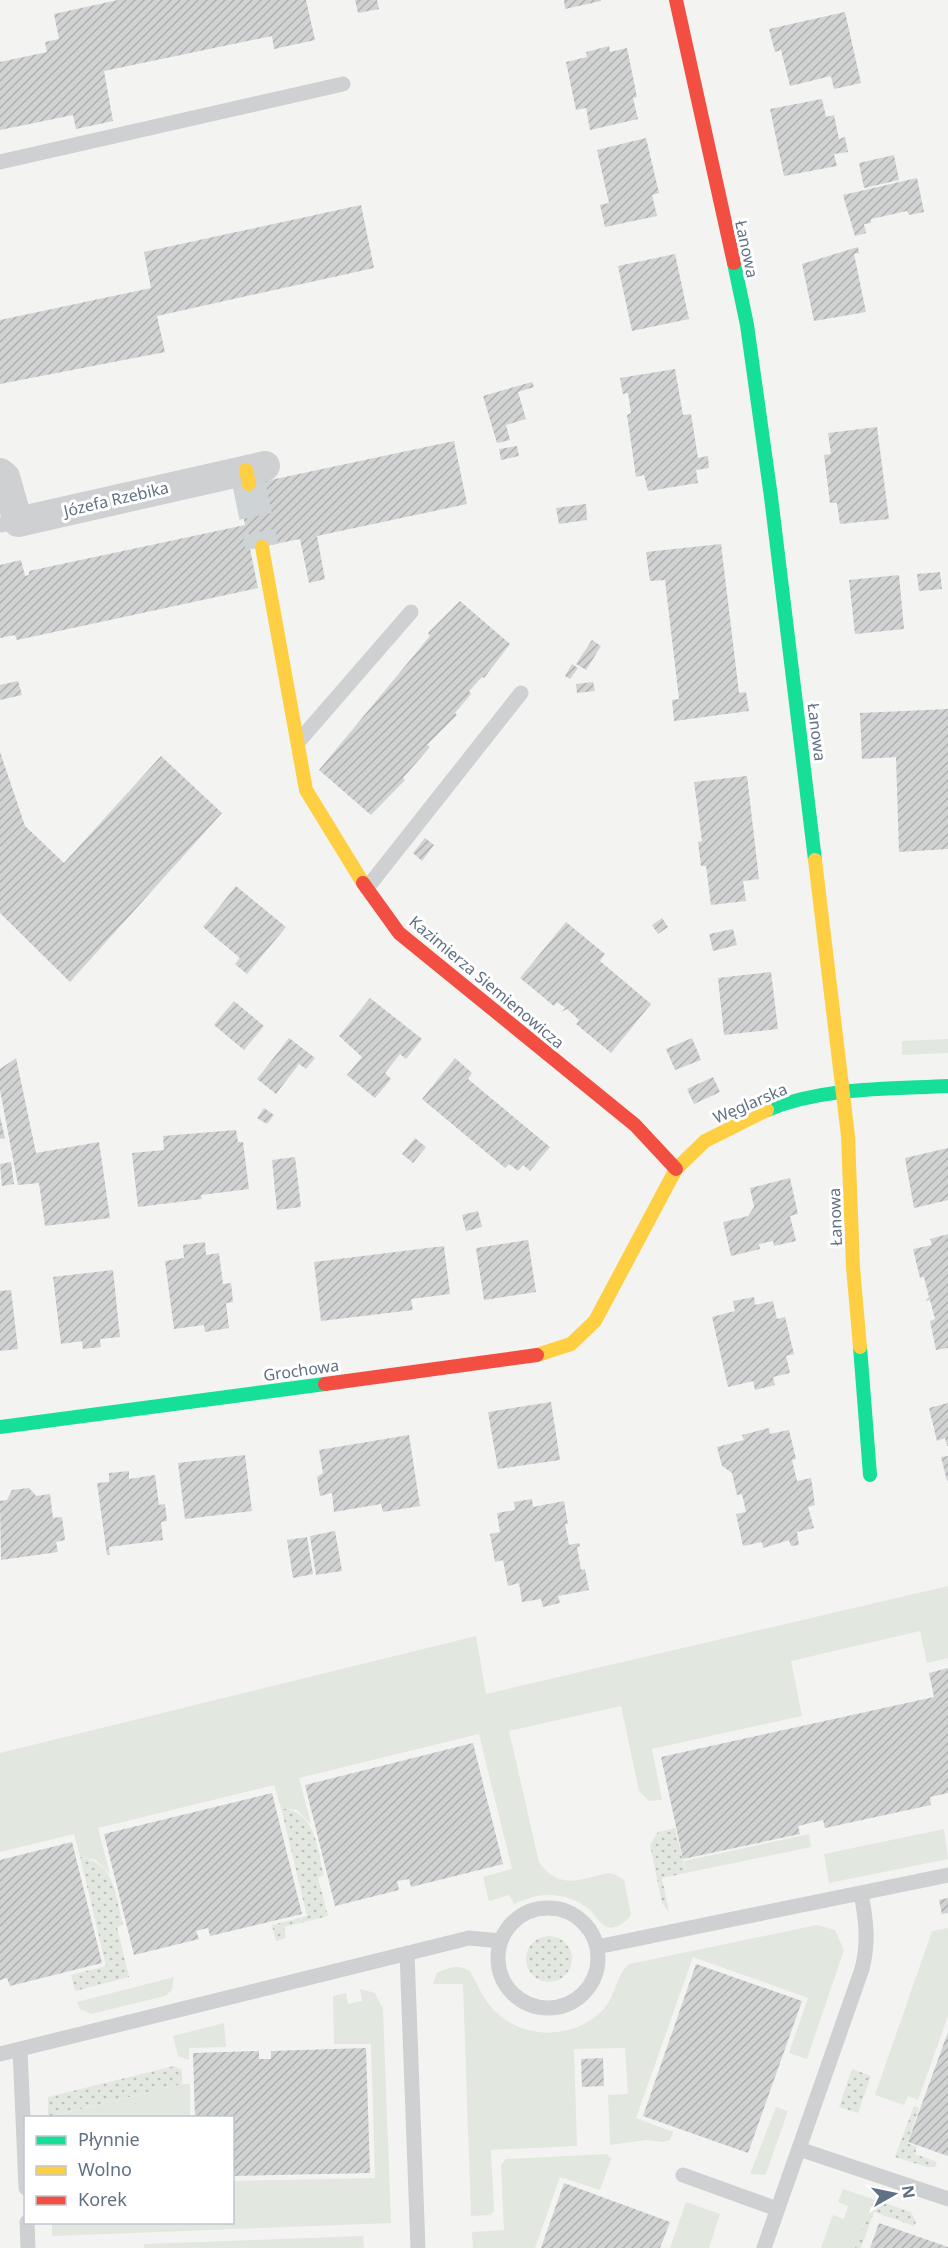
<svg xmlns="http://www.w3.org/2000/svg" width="948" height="2248" viewBox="0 0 948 2248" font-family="'Noto Sans',sans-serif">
	<defs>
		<pattern id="garden-dots" width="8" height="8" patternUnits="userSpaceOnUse" patternTransform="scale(1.5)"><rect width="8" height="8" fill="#e2e7df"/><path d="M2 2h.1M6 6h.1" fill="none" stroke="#bbc0ba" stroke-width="1.8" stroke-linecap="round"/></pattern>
		<pattern id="building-hatch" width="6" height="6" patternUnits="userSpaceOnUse" patternTransform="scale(1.5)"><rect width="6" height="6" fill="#d1d2d2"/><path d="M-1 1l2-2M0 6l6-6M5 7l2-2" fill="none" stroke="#adafb0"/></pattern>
	</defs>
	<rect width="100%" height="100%" fill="#f3f4f1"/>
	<!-- green -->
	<path fill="#e2e7df" d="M948 1039V1053L902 1055V1041Z
		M948 1586V1658L927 1663 920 1631 791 1661 802 1716 652 1749 662 1800 649 1801 639 1791 621 1706 509 1731 539 1862C559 1890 579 1880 608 1873L614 1874 624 1880 631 1915C626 1922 616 1930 607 1927 600 1924 595 1915 590 1910 567 1891 540 1891 514 1904L509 1895 489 1901 483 1877 512 1869 479 1734 299 1778 311 1824 297 1810 281 1808 274 1785 98 1828 110 1874 96 1860 80 1857 74 1834 0 1852V1753L476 1636 486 1694Z
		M944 1829 948 1859 829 1883 824 1854Z
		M809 1834 811 1847 686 1873 684 1861Z
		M817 1925 835 1930 844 1950 807 2059 789 2053 808 1998 693 1957 636 2118 673 2132 670 2140 663 2142 646 2140 610 2145 608 2095 628 2094 625 2048 574 2049 577 2146 491 2150 494 2211 490 2215 471 2216 463 1984H433L437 1973C448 1967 459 1964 470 1971 477 1983 482 1996 491 2007 519 2040 571 2041 602 2011 615 1998 618 1971 629 1964Z
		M948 1928V2016L918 2100 908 2096 904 2105 875 2095 932 1931Z
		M174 1977 172 1990 165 1996 91 2014 80 2009 77 2002Z
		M360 1989 375 1993 383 2009 391 2223 52 2236V2223L232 2222 233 2181 375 2178 371 2044H334L333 1996 346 1993 348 2004 362 2001Z
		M224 2023 226 2047 189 2048V2060L178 2056 173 2036Z
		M182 2084H190V2117H50Z
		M776 2107 788 2111 767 2171 765 2175 750 2174Z
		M607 2154 611 2159 600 2190 560 2177 535 2248H473L472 2232 504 2230 501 2165 506 2159Z
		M843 2189 873 2199 855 2248H821L833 2215 844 2219 848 2206 838 2202Z
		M686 2202 720 2214 709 2248H670Z
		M363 2236 364 2248H144V2244Z"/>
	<!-- garden -->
	<path fill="url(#garden-dots)" d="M281 1808C317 1813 316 1845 324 1875L318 1878 328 1916 284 1927 286 1938 276 1941 272 1925 307 1916Z
		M675 1828 686 1873 662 1878 669 1912 662 1903 650 1845 658 1832Z
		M80 1857C116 1863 115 1895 123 1925L117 1927 129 1977 75 1991 71 1975 106 1966Z
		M526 1959a23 23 0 1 1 46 0a23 23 0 1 1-46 0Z
		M174 2066 182 2070V2084L48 2117V2097Z
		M852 2069 871 2076 858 2113 839 2107Z
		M914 2106 919 2108 907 2143 917 2147 915 2154 937 2162 935 2167H927L895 2157Z
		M873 2199 911 2212 916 2222 914 2226 874 2212 861 2248H855Z"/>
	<!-- building -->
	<path fill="url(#building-hatch)" d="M118 0H306L315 40 274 49 272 36 104 71 113 121 76 129 73 115 0 130V62L47 52 45 42 59 39 54 14Z
		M355 0H377L379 9 358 13Z
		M564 0H601V1L565 9Z
		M845 12 861 83 834 89 831 76 790 86 781 50 775 52 769 29Z
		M609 46 610 52 627 48 637 97 633 98 638 119 590 130 586 108 576 110 566 62 587 57 586 52Z
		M822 99 826 117 834 115 839 139 845 137 848 152 834 154 837 166 784 176 770 109Z
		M646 138 659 193 652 195 657 216 605 227 600 205 609 203 597 150Z
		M894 155 899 180 864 188 859 163Z
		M917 178 924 212 909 215 907 211 871 219V223L864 224 866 233 855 236 843 195Z
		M361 205 374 268 157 316 165 352 0 384V320L151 288 144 252Z
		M858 247 859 253 854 254 866 312 814 321 802 264Z
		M675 254 689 319 632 331 618 266Z
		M675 369 683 415 691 414 698 458 708 456 709 468 696 470 698 483 648 491 644 475 636 477 627 415 631 413 628 393 623 394 620 378Z
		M532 382 534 387 518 392 526 419 506 425 510 440 497 443 483 396Z
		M877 427 889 519 840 524 837 503H830L824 455 831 454 828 433Z
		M454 441 467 504 317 536 325 579 309 583 300 539 250 549 258 588 17 640 15 635 0 638V565L21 560 25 576 29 575V571L245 525 237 487Z
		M517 446 519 456 501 460 499 449Z
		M586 504 587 520 559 524 556 508Z
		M721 544 739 693 746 692 749 711 674 721 672 700 679 699 665 580 650 581 646 552Z
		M940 572 942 589 919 591 917 574Z
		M899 575 904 629 855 634 849 580Z
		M460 601 510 644 484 678 482 677 469 691 471 694 455 713 457 715 427 745 430 747 403 778 405 780 371 815 319 770 430 636 428 633Z
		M592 640 601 646 586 670 576 664Z
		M572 664 578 668 570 679 565 676Z
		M18 681 22 695 0 700V685Z
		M593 682 595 691 577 693 576 684Z
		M948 709V849L899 852 896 757 862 759 860 713Z
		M0 752 25 826 64 863 161 756 222 813 70 982 0 913Z
		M747 776 759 879 743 881 746 901 711 905 706 866H701L698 842 702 841 694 782Z
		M425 838 434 845 422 861 413 853Z
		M236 886 286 927 247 974 235 964 240 958 203 927Z
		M662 918 668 927 658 934 652 925Z
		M566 922 605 954 600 961 651 1004 611 1053 576 1024 579 1020 567 1009 561 1012 565 1008 557 1002 554 1006 520 978Z
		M733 929 737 945 713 951 709 934Z
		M771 972 778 1029 724 1035 718 978Z
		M370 998 422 1039 406 1059 400 1054 385 1073 391 1079 375 1098 347 1075 362 1057 339 1036Z
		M234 1001 264 1026 244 1050 214 1025Z
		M289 1038 315 1058 306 1069 299 1064 276 1094 257 1079Z
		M692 1038 701 1060 675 1070 666 1049Z
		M16 1058 36 1153 99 1142 110 1218 45 1226 39 1183 18 1185 0 1090V1069Z
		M455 1058 472 1073 468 1079 550 1147 530 1171 523 1165 518 1171 509 1164 505 1168 422 1099Z
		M713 1077 720 1092 694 1104 687 1089Z
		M264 1108 274 1115 267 1124 257 1118Z
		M0 1116 5 1138 0 1139Z
		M236 1130 238 1142H243L249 1189 201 1195 202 1199 138 1207 132 1153 164 1150 163 1136Z
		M415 1138 426 1147 413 1163 402 1154Z
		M948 1148V1200L914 1208 905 1158Z
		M295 1157 301 1207 277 1210 272 1160Z
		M11 1162 14 1184 2 1186 0 1164Z
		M790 1178 798 1214 790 1216 796 1241 774 1246 773 1241 759 1244 760 1249 731 1256 723 1222 748 1216 754 1207 750 1188Z
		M478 1211 482 1227 466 1231 462 1215Z
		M948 1234V1348L936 1350 930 1321 935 1319 930 1300 925 1301 929 1297 924 1277 920 1278 913 1249 932 1245 930 1239Z
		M528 1240 536 1292 484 1300 476 1248Z
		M205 1242 206 1255 219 1253 223 1284 231 1283 233 1302 226 1303 229 1328 205 1332 204 1325 174 1329 165 1261 184 1258 183 1245Z
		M444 1246 450 1294 411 1299 413 1310 321 1321 314 1262Z
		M113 1270 120 1337 100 1339 101 1347 83 1349 82 1341 61 1344 53 1277Z
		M11 1290 18 1349 0 1351V1291Z
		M754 1297 755 1305 773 1301 777 1319 785 1317 794 1354 786 1356 790 1373 773 1377 775 1385 755 1390 753 1381 728 1387 712 1317 735 1311 733 1301Z
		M551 1402 560 1460 498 1469 488 1412Z
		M948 1403V1446H947L945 1438 937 1441 929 1408Z
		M769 1428 770 1434 789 1430 796 1459 792 1460 797 1481 811 1478 815 1505 808 1507 814 1528 797 1532 799 1545 791 1546 789 1540 763 1548 762 1542 743 1546 736 1514 746 1512 742 1494 737 1495 732 1473 722 1466 717 1447 744 1440 742 1435Z
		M409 1435 420 1506 383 1512 381 1504 334 1512 332 1493 320 1496 317 1477 323 1473 319 1450Z
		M245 1455 252 1511 185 1519 178 1463Z
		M948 1456V1480L947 1481 941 1457Z
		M129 1471V1479L155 1475 159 1505 165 1504 167 1521 161 1522 163 1540 109 1547 110 1555H107L97 1483 109 1482V1473Z
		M29 1488 36 1496 50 1494 53 1518 62 1517 65 1540 56 1542 58 1552 1 1560 0 1501 7 1500 12 1490Z
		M532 1499 533 1507 564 1501 568 1524H565L569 1545 579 1543 580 1546 577 1547 581 1570 585 1569 589 1590 558 1596 560 1603 543 1607 541 1599 522 1602 519 1583 508 1586 503 1560 495 1562 490 1534 500 1532 497 1513 515 1510 514 1502Z
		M335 1531 342 1571 316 1575 310 1536Z
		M307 1537 313 1574 293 1578 287 1540Z
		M948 1668V1793L930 1797 931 1805 825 1828 823 1820 798 1826 800 1834 683 1859 661 1757 934 1697 929 1673Z
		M473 1743 503 1864 411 1887 409 1879 397 1881 399 1890 335 1906 305 1785Z
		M272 1793 302 1914 210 1936 208 1928 196 1931 199 1939 134 1955 104 1834Z
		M72 1842 102 1963 10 1986 7 1978 0 1980V1860Z
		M948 1898V1913L942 1914 939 1900Z
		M696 1964 802 2001 748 2153 643 2116Z
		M948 2032V2156L908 2142Z
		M366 2048 370 2173 232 2176V2118H195L193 2053 259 2051V2059H271V2051Z
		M603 2058 604 2086 582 2087 581 2059Z
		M564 2183 670 2222 660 2248H541Z
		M879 2223 948 2247V2248H870Z"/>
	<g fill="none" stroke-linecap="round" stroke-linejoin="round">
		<!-- secondary-tunnel -->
		<path stroke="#ced3d6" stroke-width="33" stroke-dasharray="33 16" stroke-linecap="butt" d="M249 484 262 547"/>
		<!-- lane -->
		<path stroke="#cfd0d1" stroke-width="15" d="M0 162 343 84
			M0 525 18 522
			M299 741 411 612
			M367 888 521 693
			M498 1958a50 50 0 1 1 100 0a50 50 0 1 1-100 0Z
			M597 1947 948 1875
			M407 1953 418 2248
			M20 2050 26 2188
			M0 2054 469 1938 501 1941
			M799 2149 948 2199
			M683 2175 777 2209
			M27 2222 28 2248
			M764 2248 862 1969C869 1942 866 1920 861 1893"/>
		<!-- street -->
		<path stroke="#cfd0d1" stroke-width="30" d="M0 473 5 477 18 522 265 466"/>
		<!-- fast -->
		<path stroke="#16e098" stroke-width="14" d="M734 263 747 325 771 497 815 860
			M767 1110C823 1087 888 1089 948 1086
			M860 1347 870 1475
			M0 1427 325 1384"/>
		<!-- slow -->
		<path stroke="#ffcf43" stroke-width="14" d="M246 470 249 484
			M262 547 306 790 363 883
			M815 860 848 1136 853 1267 860 1347
			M537 1355 571 1344 595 1321 676 1169 705 1141 767 1110"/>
		<!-- jam -->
		<path stroke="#f24e42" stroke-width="14" d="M676 0 734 263
			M363 883 399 933 635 1125 676 1169
			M325 1384 537 1355"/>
	</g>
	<g text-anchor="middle" stroke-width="6" stroke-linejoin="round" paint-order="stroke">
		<!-- street labels -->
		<g font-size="16" fill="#617184" stroke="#fff">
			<text transform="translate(747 249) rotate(78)" y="6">Łanowa</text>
			<text transform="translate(116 499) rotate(-13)" y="6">Józefa Rzebika</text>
			<text transform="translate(817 732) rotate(83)" y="6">Łanowa</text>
			<text transform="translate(487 982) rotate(40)" y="6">Kazimierza Siemienowicza</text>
			<text transform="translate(750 1103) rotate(-23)" y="6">Węglarska</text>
			<text transform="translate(835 1217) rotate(-92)" y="6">Łanowa</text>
			<text transform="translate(301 1370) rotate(-8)" y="6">Grochowa</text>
		</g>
	</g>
	<!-- legend -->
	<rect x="24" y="2116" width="210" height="108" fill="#ffffff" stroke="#c0c6ce" stroke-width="1.5"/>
	<rect x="36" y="2136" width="30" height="9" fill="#16e098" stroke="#c0c6ce" stroke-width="1.5"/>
	<text x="78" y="2146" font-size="18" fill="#617184">Płynnie</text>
	<rect x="36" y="2166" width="30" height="9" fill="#ffcf43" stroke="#c0c6ce" stroke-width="1.5"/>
	<text x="78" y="2176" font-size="18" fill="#617184">Wolno</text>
	<rect x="36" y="2196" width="30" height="9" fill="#f24e42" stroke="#c0c6ce" stroke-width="1.5"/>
	<text x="78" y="2206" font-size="18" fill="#617184">Korek</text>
	<!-- north arrow -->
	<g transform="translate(894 2194) rotate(81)" stroke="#ffffff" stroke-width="4.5" paint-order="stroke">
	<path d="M0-4.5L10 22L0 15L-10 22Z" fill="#617184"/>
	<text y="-9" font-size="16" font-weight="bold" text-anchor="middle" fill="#617184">N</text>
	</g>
</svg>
